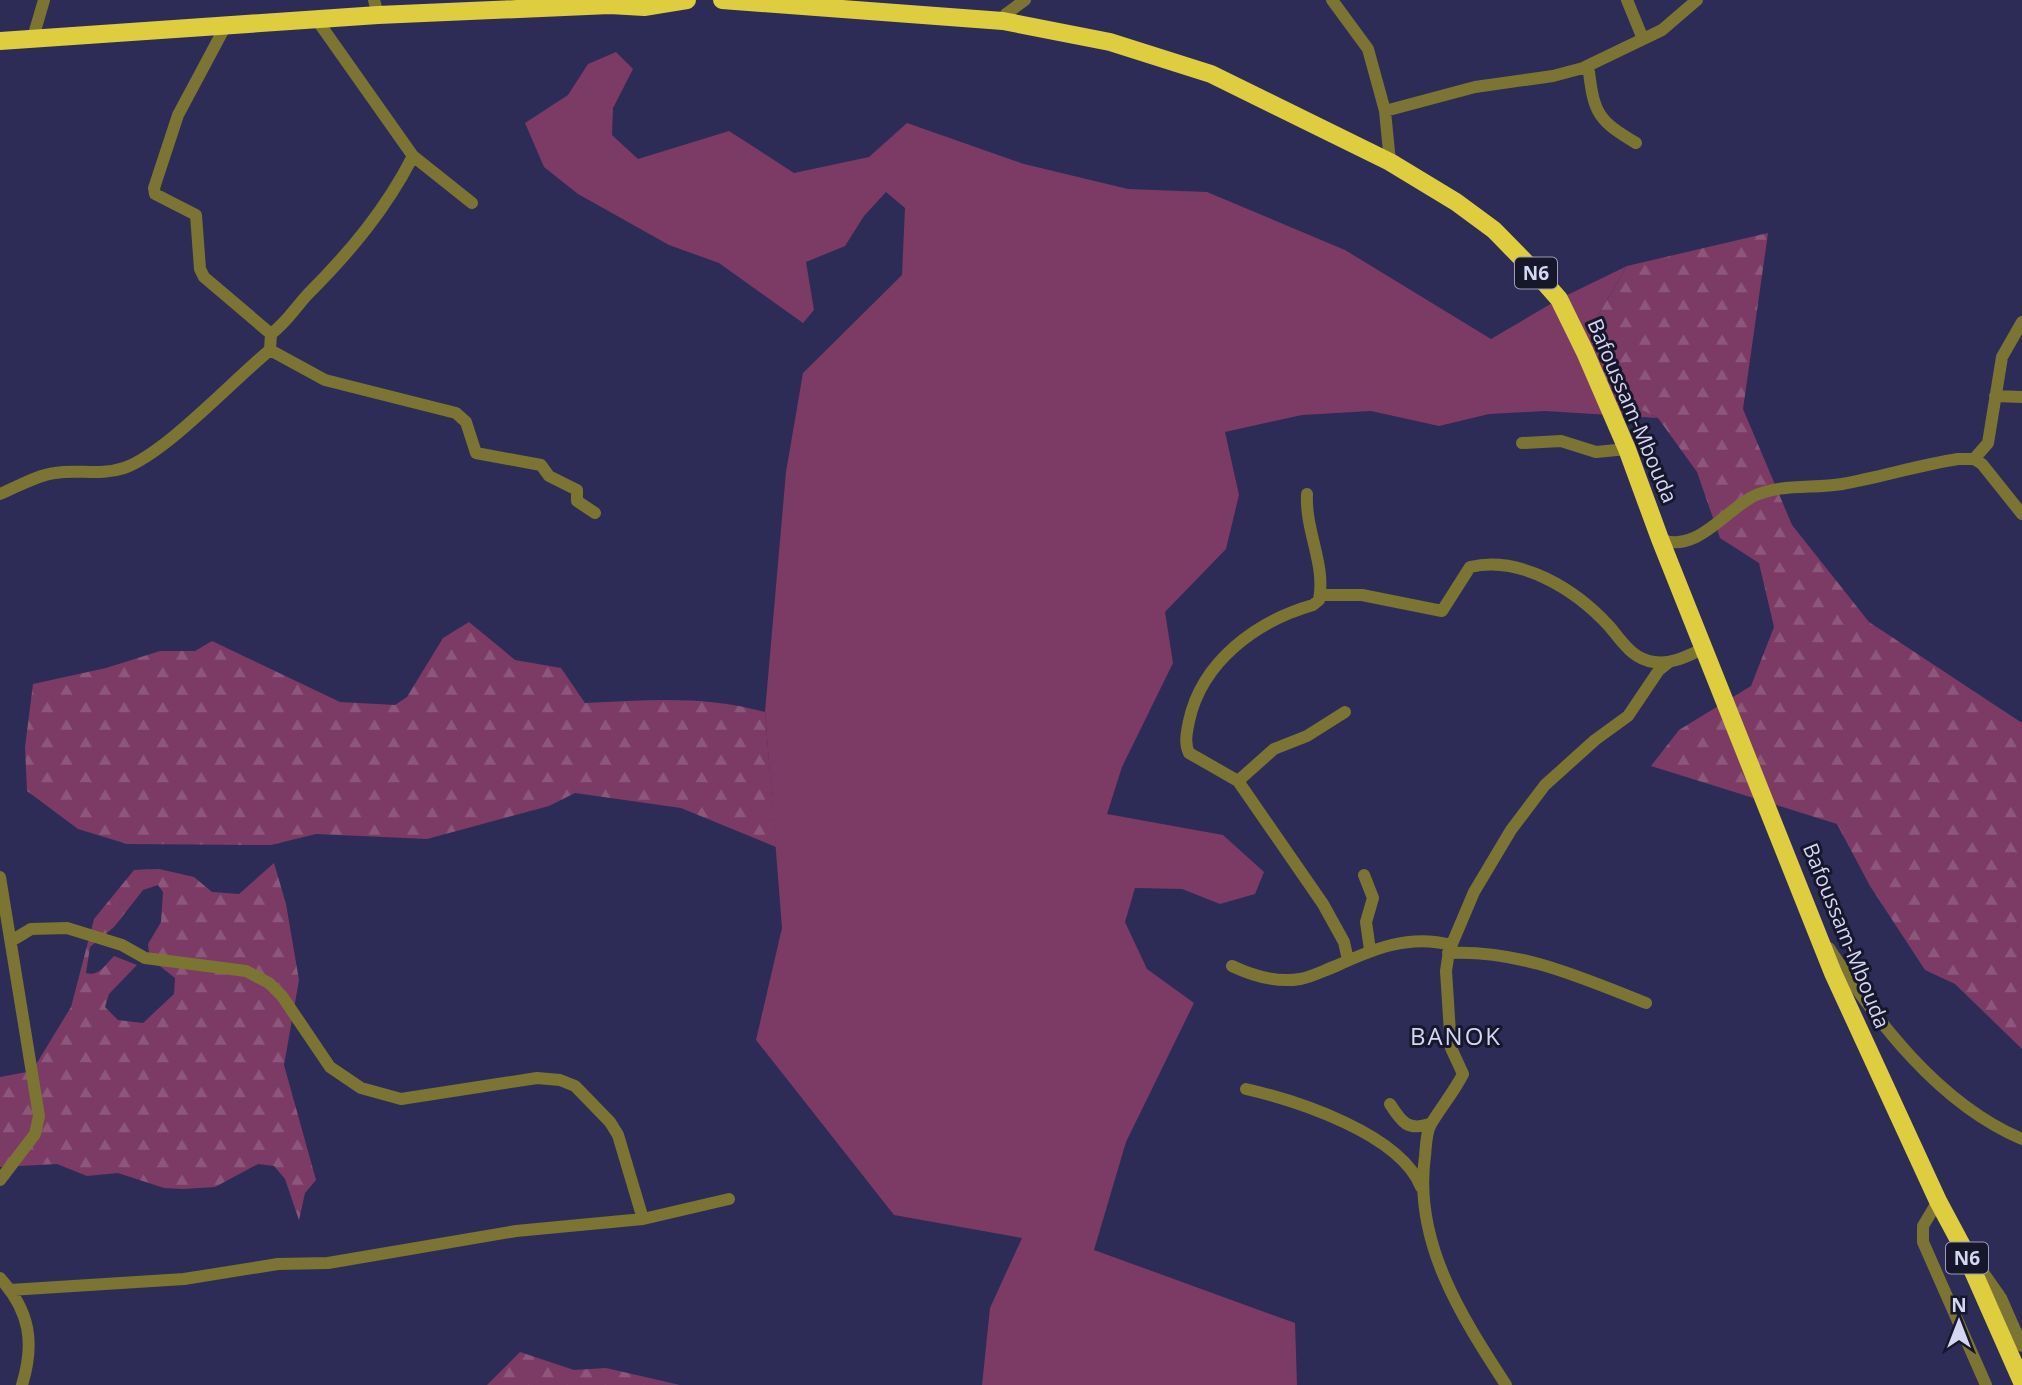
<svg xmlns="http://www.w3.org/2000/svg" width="2022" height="1385" viewBox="0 0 2022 1385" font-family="'Open Sans',sans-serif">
	<defs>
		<pattern id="forest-firs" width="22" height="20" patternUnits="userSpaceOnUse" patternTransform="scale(1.75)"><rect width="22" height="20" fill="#7b3b64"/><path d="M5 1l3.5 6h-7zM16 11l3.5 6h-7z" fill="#8d577b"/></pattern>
	</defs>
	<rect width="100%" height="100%" fill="#2d2c57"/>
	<!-- grass -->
	<path fill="#7b3b64" d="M616 52 633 69 613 108 612 135 638 159 729 131 794 173 869 157 907 123 1024 164 1128 189 1207 192 1345 250 1491 339 1559 299 1627 266 1594 322 1607 393 1658 418 1545 411 1489 414 1439 426 1371 411 1302 415 1225 432 1239 495 1226 549 1165 612 1173 663 1122 767 1107 814 1223 835 1264 872 1255 894 1220 904 1182 889 1135 888 1125 922 1147 969 1194 1003 1126 1142 1094 1250 1295 1323 1297 1385H982L990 1308 1022 1238 894 1215 756 1040 782 928 765 712 786 472 803 373 902 275 905 208 886 192 864 216 845 246 806 262 814 310 803 323 719 263 669 245 578 194 544 167 525 123 568 95 588 64Z"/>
	<!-- forest -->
	<path fill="url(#forest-firs)" fill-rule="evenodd" d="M1768 233 1743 409 1792 525 1869 622 2022 723V1049L1955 984 1925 970 1870 886 1837 824 1651 766 1679 730 1751 686 1774 627 1759 563 1720 538 1697 472 1658 418 1607 393 1598 365 1594 322 1627 266Z
		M469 622 515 660 561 668 585 703C649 700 703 695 765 712L776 847 681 808 575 793 549 806 427 839 316 834 271 845 127 844 78 829 27 791 25 747 33 684 106 668 160 651H195L212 641 340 702 395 705 407 697 443 638Z
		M274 863 286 904 299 980 284 1065 316 1180 305 1193 299 1220 285 1179 274 1166 258 1164 215 1187 183 1189 164 1188 118 1173 87 1176 57 1164 0 1167V1077L32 1071 71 1007 94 919 134 870 159 869 194 877 212 892 239 894ZM158 885 163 892 161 922 148 944 149 952 152 960 175 978 174 994 143 1023 118 1020 105 1007 109 994 137 965 114 956C105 965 99 977 86 973L90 947 114 927 143 890Z
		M520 1352 574 1370 606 1368 680 1385H487Z"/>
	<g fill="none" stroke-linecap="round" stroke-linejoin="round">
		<!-- minor -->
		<path stroke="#7b7432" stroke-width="12" d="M374 0 378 15
			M1332 0 1368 49 1385 111 1390 162
			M1627 0 1643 39
			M317 20 413 156 472 203
			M1003 21 1006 14 1025 0
			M225 27 178 115 154 188 155 194 196 215 200 269 204 277 271 334
			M32 41 44 0
			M1583 68 1589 72C1594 114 1599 121 1636 143
			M1385 111 1475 87 1553 76 1583 68 1662 30 1697 0
			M270 350 325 380 456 413 466 422 476 453 541 465 549 476 577 490V501L595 513
			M1995 396 2022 397
			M1522 443 1561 441 1596 452 1627 449
			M1974 459 1988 443 2002 357 2022 322
			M0 494C17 487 37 475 55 473 79 469 100 476 124 468 166 453 232 381 270 350L271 334C287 322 295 308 308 294 350 252 386 209 413 156
			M1307 494C1305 531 1326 564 1319 600L1313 605C1257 621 1202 661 1189 721 1187 731 1184 743 1189 753L1238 781 1323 904 1344 942 1348 960
			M1660 539C1695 554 1723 513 1752 497 1780 483 1813 489 1842 484 1881 477 1919 465 1958 459H1974L1982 464 2022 514
			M1320 595H1362L1442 611 1470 567C1521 555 1576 590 1609 626 1622 641 1632 659 1654 662 1672 665 1689 655 1705 648
			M1238 781 1274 749 1307 736 1345 712
			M1364 875 1373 898 1366 922 1370 950
			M0 877 39 1116 35 1134 0 1180
			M11 941 31 929 67 928 122 945 145 958 246 971 269 983 282 996 330 1067 361 1088 401 1099 537 1078 560 1080 575 1086 610 1122 618 1135 643 1219
			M1829 948C1876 1021 1939 1104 2022 1139
			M1448 953C1519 949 1582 978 1646 1003
			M1232 966C1253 976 1276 983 1300 979 1312 977 1325 970 1336 966 1373 949 1409 934 1451 945
			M1246 1089C1298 1101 1400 1134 1421 1187
			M1390 1104C1402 1123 1408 1131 1430 1124
			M1938 1201 1923 1226V1242L1986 1385
			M1973 1258 2001 1298 2022 1346
			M0 1278C30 1311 35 1343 22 1385
			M10 1290 184 1279 278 1264 328 1263 516 1231 643 1219 729 1199
			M1506 1385C1461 1316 1413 1241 1425 1156 1426 1146 1426 1132 1431 1124 1441 1107 1454 1092 1463 1074L1451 1048 1446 971 1449 951 1474 892 1511 830 1545 785 1595 740 1628 716 1659 670 1669 662"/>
		<!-- highway -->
		<path stroke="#ddcd3f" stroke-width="18" d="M722 0 1003 21 1110 42 1211 74 1390 162 1456 202 1494 230 1537 274 1559 299 1585 352 1627 449 1660 539 1833 973 1938 1201 1961 1244 2022 1382
			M0 41 378 15 610 5 644 7 687 0"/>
	</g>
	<g text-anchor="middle" stroke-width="6" stroke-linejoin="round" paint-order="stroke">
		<!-- shield labels -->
		<g fill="#17172b" stroke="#9c9db6" stroke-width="2">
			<rect x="1515" y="257.5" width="42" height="31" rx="5"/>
			<rect x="1946" y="1242.5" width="42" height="31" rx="5"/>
		</g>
		<g font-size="19" font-weight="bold" fill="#d5d6f2">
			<text x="1536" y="280">N6</text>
			<text x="1967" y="1265">N6</text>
		</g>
		<!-- street labels -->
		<g font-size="21" fill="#d5d6f2" stroke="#17172b">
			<text transform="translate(1632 411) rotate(67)" y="7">Bafoussam-Mbouda</text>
			<text transform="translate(1846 936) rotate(68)" y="7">Bafoussam-Mbouda</text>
		</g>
		<!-- quarter labels -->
		<g font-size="24" letter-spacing="2" fill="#d5d6f2" stroke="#17172b">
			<text x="1456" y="1045">BANOK</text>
		</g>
	</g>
	<!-- north arrow -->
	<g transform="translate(1959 1322)" stroke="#17172b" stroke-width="5" paint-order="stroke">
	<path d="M0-5L12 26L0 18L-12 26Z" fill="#d5d6f2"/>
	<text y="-10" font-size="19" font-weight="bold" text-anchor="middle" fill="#d5d6f2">N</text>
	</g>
</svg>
